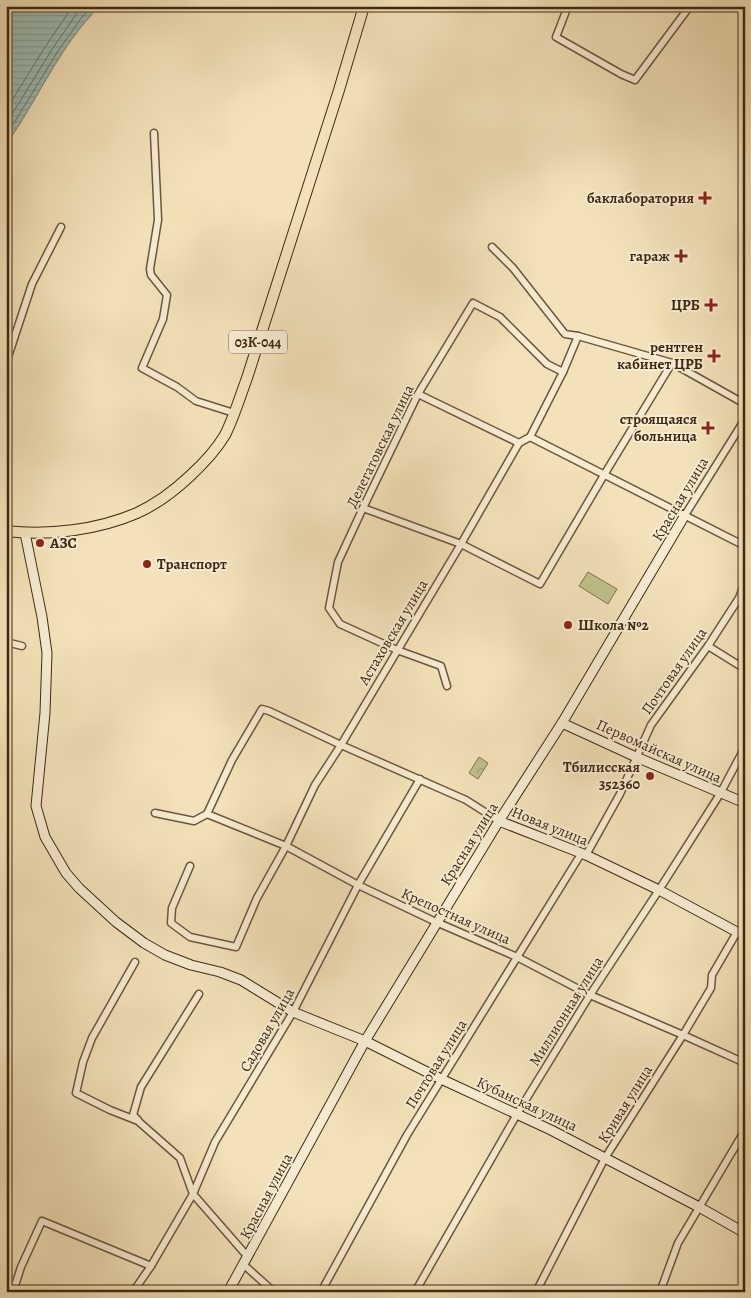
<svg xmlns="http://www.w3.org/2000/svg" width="751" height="1298" font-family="Alegreya,serif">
<defs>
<pattern id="park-crowns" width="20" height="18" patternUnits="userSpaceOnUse" patternTransform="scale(1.25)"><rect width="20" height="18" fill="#bfc28c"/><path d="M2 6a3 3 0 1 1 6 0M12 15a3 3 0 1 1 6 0" fill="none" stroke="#9d9e71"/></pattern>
<pattern id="water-rules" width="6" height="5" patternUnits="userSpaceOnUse" patternTransform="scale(1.25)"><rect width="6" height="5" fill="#9cbdb4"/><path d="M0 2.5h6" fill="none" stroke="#87a29a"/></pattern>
</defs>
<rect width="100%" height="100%" fill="#f3e2b9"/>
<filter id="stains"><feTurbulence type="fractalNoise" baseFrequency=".004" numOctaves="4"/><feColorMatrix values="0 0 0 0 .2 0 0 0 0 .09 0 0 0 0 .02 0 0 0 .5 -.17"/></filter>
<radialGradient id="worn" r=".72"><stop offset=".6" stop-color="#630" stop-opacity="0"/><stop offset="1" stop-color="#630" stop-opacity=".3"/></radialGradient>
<path fill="#bfc28c" stroke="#807550" d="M 588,572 L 617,589 L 608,604 L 579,586 Z"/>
<path fill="url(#park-crowns)" stroke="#807550" d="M 479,757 L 488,763 L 478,779 L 469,773 Z"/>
<path fill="url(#water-rules)" stroke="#778174" d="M 6,6 L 100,6 C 60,45 38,99 6,145 Z"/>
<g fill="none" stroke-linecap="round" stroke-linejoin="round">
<g stroke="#6e7264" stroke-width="1">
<path d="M 6,110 L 45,47 L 73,6"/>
<path d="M 6,124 L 51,51 L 77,13 L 84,6"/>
<path d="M 6,136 L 56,54 L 82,17 L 93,6"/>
</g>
<g stroke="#6d563c" stroke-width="9">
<g id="street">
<path d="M 568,6 L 556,37 L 621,74 L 635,80 L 690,6"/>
<path d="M 154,133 L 158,220 L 150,269 L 151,275 L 167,295 L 163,319 L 142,368 L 177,387 L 196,401 L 234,413"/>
<path d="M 492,247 L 513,268 L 565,334 L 578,336 L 672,363 L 745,404"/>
<path d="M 6,363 L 32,284 L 61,227"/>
<path d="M 418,394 L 519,443"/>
<path d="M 530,437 L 745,546"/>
<path d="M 363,508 L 461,544 L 540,584 L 604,475 L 672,363"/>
<path d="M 685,515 L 745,419"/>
<path d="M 6,642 L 22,646"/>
<path d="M 708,646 L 745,669"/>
<path d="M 447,686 L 441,666 L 397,650 L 340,624 L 329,608 L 338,562 L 363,508 L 418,394 L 473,303 L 500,317 L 547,364 L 563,372"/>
<path d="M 155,813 L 194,821 L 207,814 L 286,846 L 358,885 L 436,922 L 517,957 L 590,995 L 683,1035 L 745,1063"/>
<path d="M 207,814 L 232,760 L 262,709 L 269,711 L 341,745 L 466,800 L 499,821"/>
<path d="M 586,855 L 620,794 L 651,725 L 708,646 L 739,598 L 745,582"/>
<path d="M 190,866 L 172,908 L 171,923 L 190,937 L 236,947 L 257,898 L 286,846 L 315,785 L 341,745 L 461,544 L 519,443 L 530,437 L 563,372 L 578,336"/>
<path d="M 135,962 L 92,1038 L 83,1062 L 76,1093 L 110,1110 L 138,1121 L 180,1158 L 193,1194 L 248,1257"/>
<path d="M 138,1120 L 133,1115 L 141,1087 L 199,994"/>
<path d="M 244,1265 L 274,1292"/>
<path d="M 13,1292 L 21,1267 L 42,1221 L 151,1266"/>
<path d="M 133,1292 L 151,1266 L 193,1194 L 215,1142 L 293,1012 L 358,885 L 420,779"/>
<path d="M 321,1292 L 407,1135 L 581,854"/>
<path d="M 415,1292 L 517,1114 L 590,995 L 659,890 L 720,794 L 745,747"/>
<path d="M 536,1292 L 605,1158 L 683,1035 L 711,988 L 712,975 L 737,932"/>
<path d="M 660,1292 L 678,1243 L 745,1130"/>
</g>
</g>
<g stroke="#402813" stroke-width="11">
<g id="secondary">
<path d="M 25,533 L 42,617 L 47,653 L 45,713 L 36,806 L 45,837 L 66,873 L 79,888 L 116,922 L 144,943 L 165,955 L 191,965 L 220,972 L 241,980 L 293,1012 L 365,1041 L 441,1079 L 551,1130 L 699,1207 L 745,1233"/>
<path d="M 562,723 L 636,757 L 745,803"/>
<path d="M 499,821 L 586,855 L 659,890 L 737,932 L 745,934"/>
<path d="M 228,1292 L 365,1041 L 499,821 L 562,723 L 685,515"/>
</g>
</g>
<g stroke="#402813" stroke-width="12">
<path id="primary" d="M 6,531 C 48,536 98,530 137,513 C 157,504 175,490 190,476 C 203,464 216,450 225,435 C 234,417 240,397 247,378 L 339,90 L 364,6"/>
</g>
<use href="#street" stroke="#f7ecd2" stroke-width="6"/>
<use href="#secondary" stroke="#f7ecd2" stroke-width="9"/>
<use href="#primary" stroke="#f3e2b9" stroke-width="10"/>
</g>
<g fill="#8f2418" stroke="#f7ecd2" stroke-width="2">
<path d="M702.5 190.5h5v5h5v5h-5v5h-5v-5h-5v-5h5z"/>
<path d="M678.5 248.5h5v5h5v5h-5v5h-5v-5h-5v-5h5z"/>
<path d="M708.5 297.5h5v5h5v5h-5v5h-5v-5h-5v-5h5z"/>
<path d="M711.5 348.5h5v5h5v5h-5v5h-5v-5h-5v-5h5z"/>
<path d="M705.5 420.5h5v5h5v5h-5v5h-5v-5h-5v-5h5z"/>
<circle cx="40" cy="543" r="5"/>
<circle cx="147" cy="564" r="5"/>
<circle cx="568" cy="625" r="5"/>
<circle cx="650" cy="776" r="5"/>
</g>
<g text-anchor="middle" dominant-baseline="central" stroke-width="4" stroke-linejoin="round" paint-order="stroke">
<rect fill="#f7ecd2" stroke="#77634c" stroke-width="1" x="229" y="330.5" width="58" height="23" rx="4"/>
<g font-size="14" font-weight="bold" fill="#402813">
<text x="258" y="342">03К-044</text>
</g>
<g font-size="15" font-weight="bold" fill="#402813" stroke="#f7ecd2" text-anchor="end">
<text x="694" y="198">баклаборатория</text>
<text x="670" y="256">гараж</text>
<text x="700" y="305">ЦРБ</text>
<text x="703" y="347">рентген<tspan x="703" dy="17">кабинет ЦРБ</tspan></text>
<text x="697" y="419">строящаяся<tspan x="697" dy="17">больница</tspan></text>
<text x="50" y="543" text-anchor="start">АЗС</text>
<text x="157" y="564" text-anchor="start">Транспорт</text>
<text x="578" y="625" text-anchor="start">Школа №2</text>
<text x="640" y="767">Тбилисская<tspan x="640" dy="17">352360</tspan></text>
</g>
<g font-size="15" fill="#402813" stroke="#f7ecd2">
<text transform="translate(380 446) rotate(-64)">Делегатовская улица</text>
<text transform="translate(680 499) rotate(-59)">Красная улица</text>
<text transform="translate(393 632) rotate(-59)">Астаховская улица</text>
<text transform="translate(674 671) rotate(-55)">Почтовая улица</text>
<text transform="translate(659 751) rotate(24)">Первомайская улица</text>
<text transform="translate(550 826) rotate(22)">Новая улица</text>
<text transform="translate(469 844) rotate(-58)">Красная улица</text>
<text transform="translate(456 916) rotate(24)">Крепостная улица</text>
<text transform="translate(566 1011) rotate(-58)">Миллионная улица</text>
<text transform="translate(267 1030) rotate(-60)">Садовая улица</text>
<text transform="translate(436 1064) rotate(-58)">Почтовая улица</text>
<text transform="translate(527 1104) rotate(25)">Кубанская улица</text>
<text transform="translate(625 1104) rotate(-58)">Кривая улица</text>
<text transform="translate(266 1196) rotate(-62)">Красная улица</text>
</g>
</g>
<rect width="751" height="1298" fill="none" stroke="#f3e2b9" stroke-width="25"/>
<rect x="8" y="8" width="736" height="1283" fill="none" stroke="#402813" stroke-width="2.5"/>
<rect x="12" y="12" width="726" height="1273" fill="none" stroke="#402813"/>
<rect width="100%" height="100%" filter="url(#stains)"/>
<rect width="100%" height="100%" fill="url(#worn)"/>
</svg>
